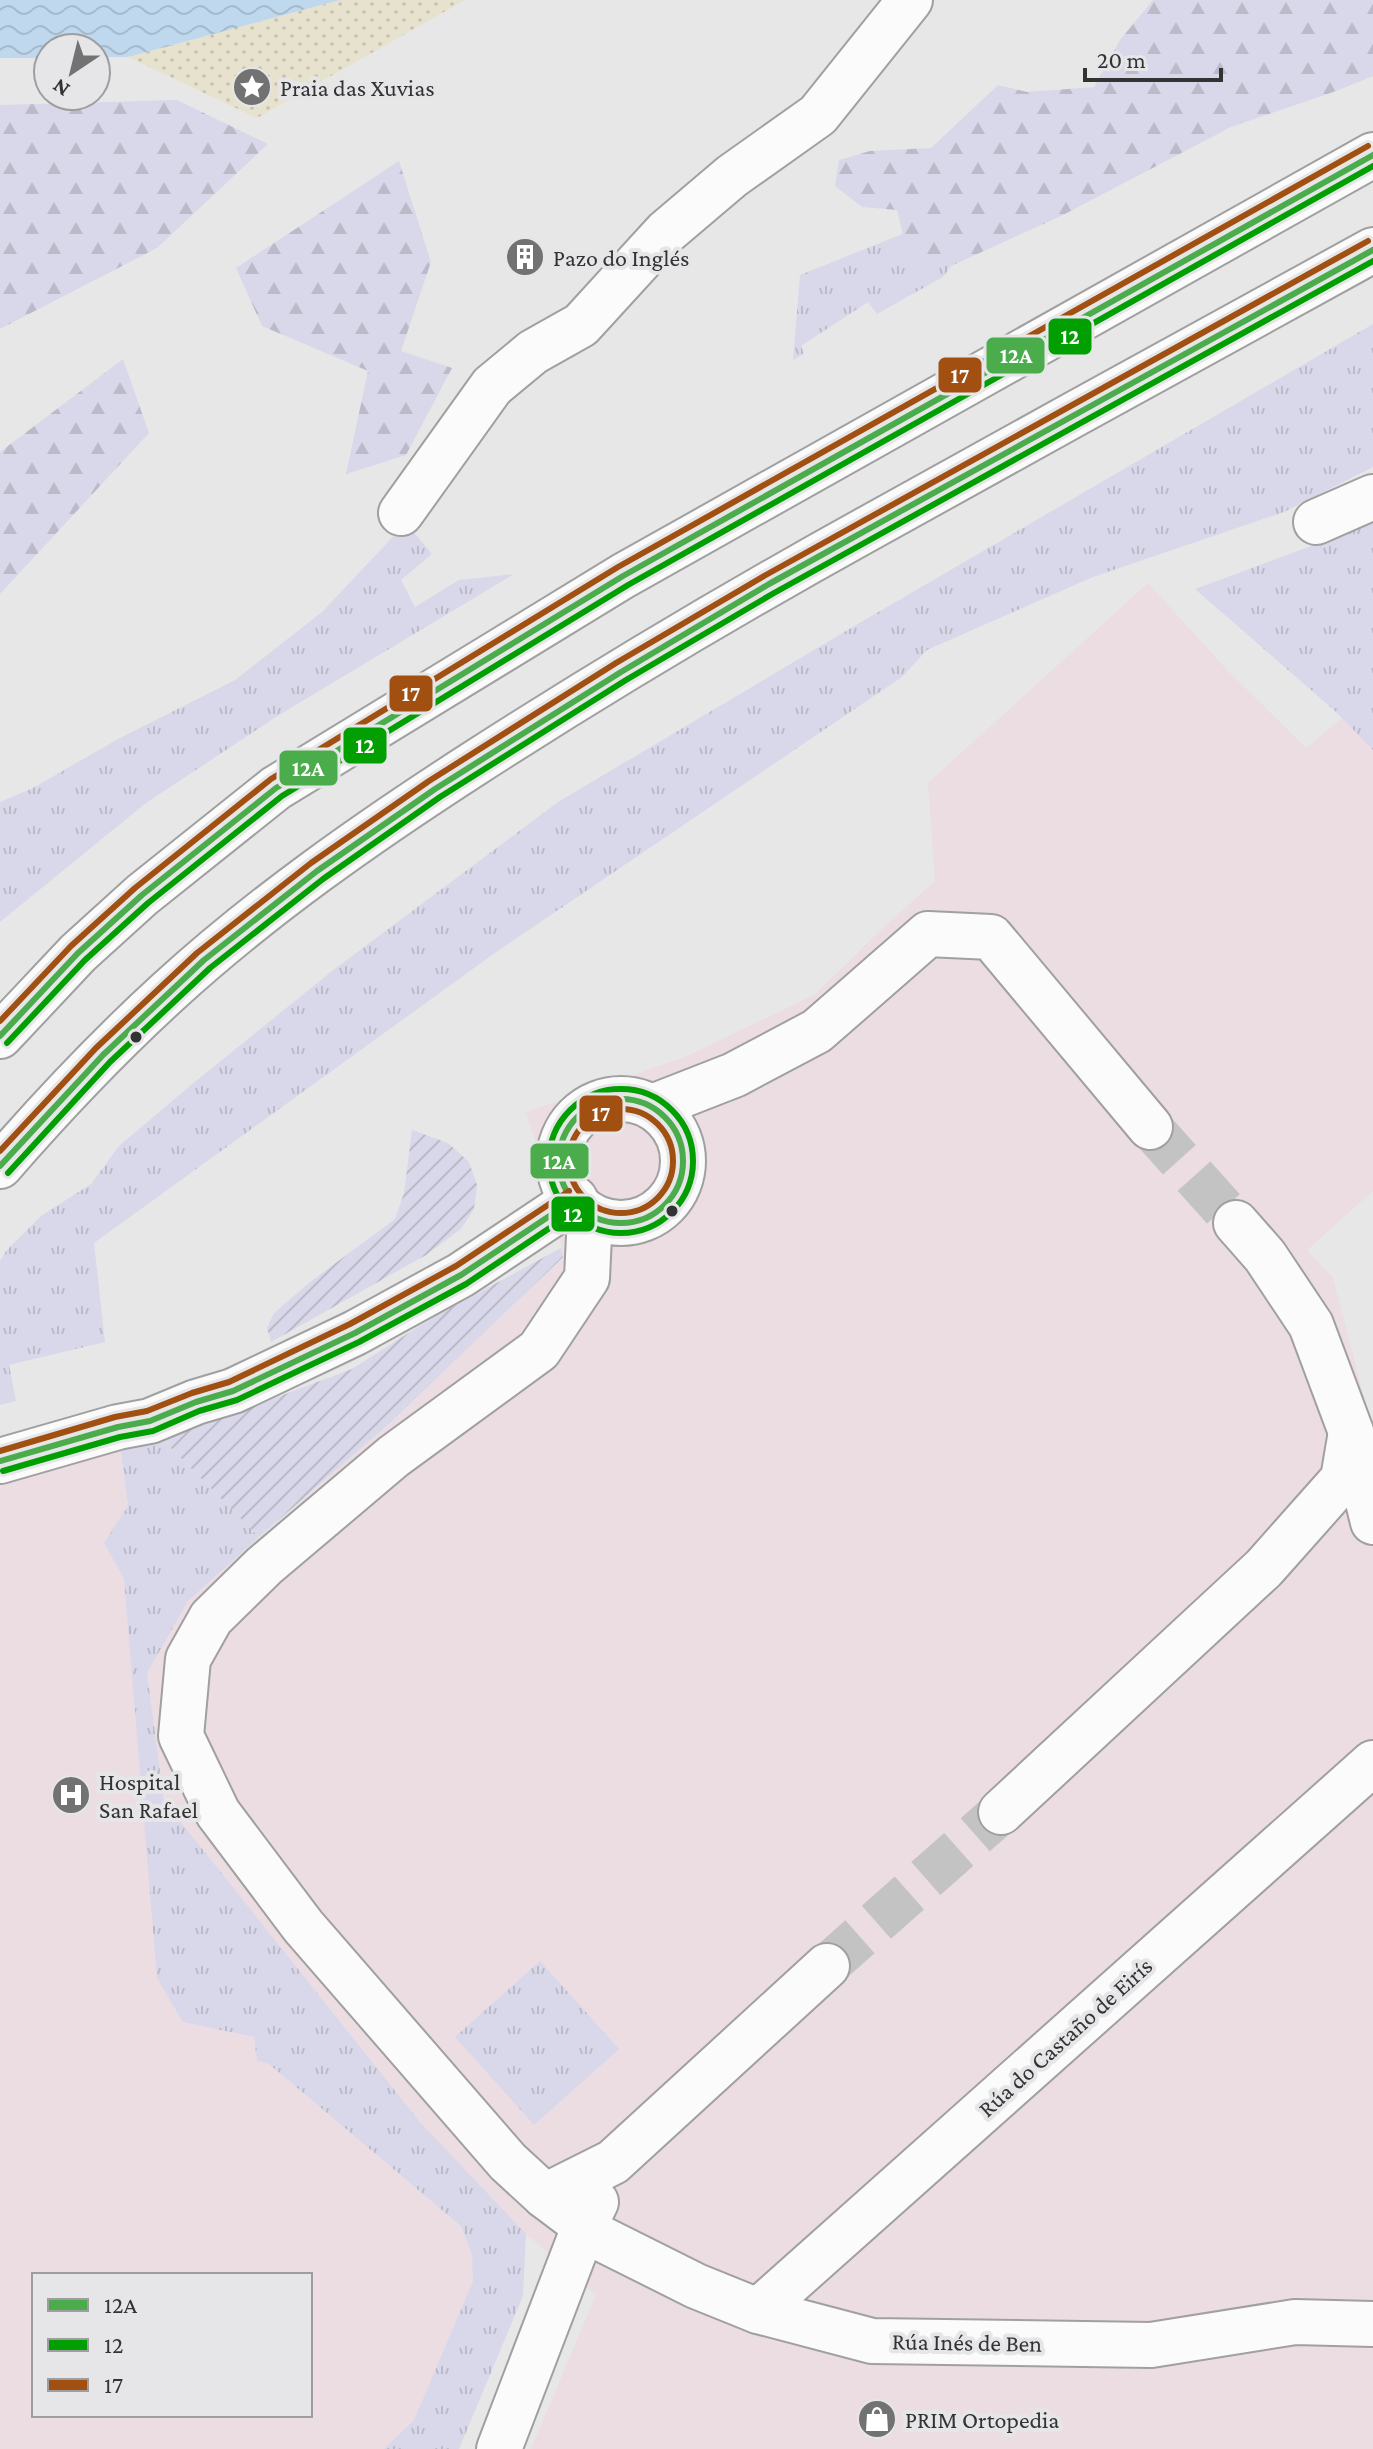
<svg xmlns="http://www.w3.org/2000/svg" width="1373" height="2449" font-family="'Crimson Pro',serif">
<defs>
<pattern id="grass-tufts" width="24" height="20" patternUnits="userSpaceOnUse" patternTransform="scale(2)"><rect width="24" height="20" fill="#d9d8ea"/><path d="M3 7l-1-3M5 7V3M7 7l1-3M15 17l-1-3M17 17v-4M19 17l1-3" fill="none" stroke="#bbbac9"/></pattern>
<pattern id="forest-firs" width="22" height="20" patternUnits="userSpaceOnUse" patternTransform="scale(2)"><rect width="22" height="20" fill="#d9d8ea"/><path d="M5 1l3.5 6h-7zM16 11l3.5 6h-7z" fill="#bbbac9"/></pattern>
<pattern id="sand-dots" width="8" height="8" patternUnits="userSpaceOnUse" patternTransform="scale(2)"><rect width="8" height="8" fill="#e7e2cd"/><path d="M2 2h.1M6 6h.1" fill="none" stroke="#c7c2b1" stroke-width="1.8" stroke-linecap="round"/></pattern>
<pattern id="garden-furrows" width="10" height="10" patternUnits="userSpaceOnUse" patternTransform="scale(2)"><rect width="10" height="10" fill="#d9d8ea"/><path d="M-1 1l2-2M0 10L10 0M9 11l2-2" fill="none" stroke="#bbbac9"/></pattern>
<pattern id="water-waves" width="16" height="10" patternUnits="userSpaceOnUse" patternTransform="scale(2)"><rect width="16" height="10" fill="#bfd8ed"/><path d="M0 5q4-4 8 0t8 0" fill="none" stroke="#a5bacc"/></pattern>
</defs>
<rect width="100%" height="100%" fill="#e7e7e7"/>
<g fill="#ebdde1" fill-rule="evenodd">
<path d="M 1148,583 L 1228,671 L 1306,748 L 1342,718 L 1373,750 L 1373,1191 L 1307,1250 L 1333,1278 L 1373,1430 L 1373,2449 L 531,2449 L 596,2295 L 526,2234 L 420,2122 L 164,1801 L 147,1673 L 187,1601 L 389,1424 L 563,1257 L 551,1194 L 526,1112 L 685,1057 L 814,995 L 886,925 L 935,881 L 928,783 Z"/>
<path d="M 121,1451 L 128,1507 L 104,1543 L 124,1579 L 183,2021 L 254,2037 L 257,2061 L 269,2064 L 461,2226 L 472,2255 L 473,2281 L 414,2420 L 384,2449 L 0,2449 L 0,1484 ZM 34,2275 L 310,2275 L 310,2415 L 34,2415 Z"/>
</g>
<g fill="url(#grass-tufts)">
<path d="M 905,233 L 907,251 L 937,264 L 951,266 L 943,277 L 877,314 L 868,302 L 801,346 L 804,354 L 793,360 L 800,275 Z"/>
<path d="M 1373,324 L 1373,467 L 1284,512 L 1093,577 L 927,650 L 902,677 L 499,950 L 94,1243 L 105,1342 L 9,1365 L 16,1401 L 0,1405 L 0,1261 L 6,1251 L 41,1216 L 91,1184 L 119,1146 L 191,1085 L 332,971 L 558,802 L 856,625 Z"/>
<path d="M 406,523 L 432,554 L 401,580 L 415,607 L 459,580 L 514,574 L 279,715 L 146,803 L 0,922 L 0,802 L 33,788 L 118,739 L 235,680 L 322,612 Z"/>
<path d="M 1373,523 L 1373,750 L 1335,711 L 1195,589 Z"/>
<path d="M 163,1440 L 259,1537 L 188,1601 L 147,1673 L 164,1801 L 420,2122 L 526,2234 L 523,2296 L 459,2449 L 384,2449 L 414,2420 L 473,2281 L 472,2255 L 461,2226 L 269,2064 L 257,2061 L 254,2037 L 183,2022 L 157,1978 L 124,1579 L 104,1543 L 128,1506 L 121,1451 Z"/>
<path d="M 540,1961 L 619,2049 L 534,2125 L 455,2037 Z"/>
</g>
<g fill="url(#forest-firs)">
<path d="M 1153,0 L 1373,0 L 1373,76 L 1339,90 L 1231,127 L 1061,216 L 951,266 L 937,265 L 907,251 L 897,210 L 862,207 L 835,186 L 839,160 L 870,151 L 931,148 L 998,85 L 1027,92 L 1094,87 L 1120,40 Z"/>
<path d="M 177,100 L 268,144 L 157,248 L 0,329 L 0,105 Z"/>
<path d="M 399,161 L 431,262 L 401,351 L 452,368 L 406,455 L 346,474 L 368,371 L 262,326 L 236,268 Z"/>
<path d="M 123,359 L 149,433 L 0,594 L 0,452 Z"/>
</g>
<path fill="url(#sand-dots)" d="M 340,0 L 465,0 L 257,118 L 128,57 Z"/>
<g fill="url(#garden-furrows)">
<path d="M 412,1130 L 448,1143 L 469,1162 L 477,1185 L 474,1209 L 461,1229 L 426,1255 L 271,1342 L 267,1328 L 274,1313 L 310,1282 L 395,1219 L 404,1193 Z"/>
<path d="M 561,1248 L 563,1257 L 389,1424 L 259,1537 L 163,1440 L 352,1369 L 432,1318 Z"/>
</g>
<path fill="url(#water-waves)" d="M 0,0 L 340,0 L 128,57 L 96,57 L 96,48 L 48,48 L 48,58 L 0,58 Z"/>
<g fill="none" stroke-linecap="round" stroke-linejoin="round">
<g stroke="#c3c3c3" stroke-width="44" stroke-dasharray="44 22" stroke-linecap="butt">
<path d="M 1150,1127 L 1236,1223"/>
<path d="M 827,1966 L 1001,1812"/>
</g>
<g stroke="#a0a0a0" stroke-width="48">
<g id="minor">
<path d="M 401,513 L 492,386 L 533,352 L 581,325 L 666,232 L 732,176 L 818,115 L 910,0"/>
<path d="M 1316,522 L 1373,497"/>
<circle cx="621" cy="1161" r="62"/>
<path d="M 652,1107 L 734,1075 L 817,1031 L 928,934 L 991,937 L 1150,1127"/>
<path d="M 590,1215 L 587,1278 L 539,1350 L 394,1456 L 264,1566 L 211,1618 L 188,1659 L 181,1736 L 218,1813 L 303,1926 L 508,2162 L 545,2196 L 602,2239 L 696,2286 L 758,2311 L 872,2341 L 1151,2345 L 1295,2322 L 1373,2324"/>
<path d="M 1236,1223 L 1265,1256 L 1311,1325 L 1351,1432 L 1373,1522"/>
<path d="M 0,1461 L 118,1427 L 150,1421 L 196,1402 L 233,1391 L 355,1333 L 461,1275 L 575,1199"/>
<path d="M 1001,1812 L 1264,1568 L 1343,1479 L 1351,1432"/>
<path d="M 545,2196 L 613,2162 L 827,1966"/>
<path d="M 758,2311 L 1373,1763"/>
<path d="M 499,2449 L 584,2227 L 596,2202"/>
</g>
</g>
<g stroke="#a0a0a0" stroke-width="48">
<g id="major">
<path d="M 0,1036 L 78,953 L 142,895 L 276,788 L 623,576 L 1373,155"/>
<path d="M 0,1166 C 53,1105 109,1046 168,992 C 262,906 368,832 475,763 C 604,680 735,602 869,528 C 1037,435 1204,342 1373,250"/>
</g>
</g>
<use href="#minor" stroke="#fbfbfb" stroke-width="44"/>
<use href="#major" stroke="#fbfbfb" stroke-width="44"/>
<g stroke="#e6e6e8" stroke-width="12">
<g id="bus-1">
<path d="M 0,1036 L 78,953 L 142,895 L 276,788 L 623,576 L 1373,155"/>
<circle cx="621" cy="1161" r="62"/>
<path d="M 0,1166 L 103,1055 L 204,960 L 317,871 L 435,789 L 621,672 L 769,584 L 1373,250"/>
<path d="M 0,1461 L 118,1427 L 150,1421 L 196,1402 L 233,1391 L 355,1333 L 461,1275 L 575,1199"/>
</g>
</g>
<g stroke="#e6e6e8" stroke-width="12">
<g id="bus-2">
<path d="M 7,1043 L 85,960 L 148,903 L 282,796 L 628,585 L 1373,166"/>
<circle cx="621" cy="1161" r="72"/>
<path d="M 8,1173 L 110,1062 L 210,968 L 323,879 L 440,797 L 626,680 L 774,593 L 1373,261"/>
<path d="M 3,1471 L 120,1437 L 153,1431 L 199,1411 L 237,1400 L 359,1342 L 466,1284 L 581,1207"/>
</g>
</g>
<g stroke="#e6e6e8" stroke-width="12">
<g id="bus-3">
<path d="M 0,1021 L 71,946 L 135,888 L 271,779 L 618,567 L 1368,146"/>
<circle cx="621" cy="1161" r="52"/>
<path d="M 0,1151 L 96,1048 L 197,953 L 311,863 L 429,781 L 616,663 L 764,576 L 1368,241"/>
<path d="M 0,1451 L 115,1417 L 147,1411 L 192,1393 L 229,1382 L 350,1324 L 456,1266 L 569,1191"/>
</g>
</g>
<use href="#bus-1" stroke="#4aac4a" stroke-width="6"/>
<use href="#bus-2" stroke="#019f02" stroke-width="6"/>
<use href="#bus-3" stroke="#a15011" stroke-width="6"/>
</g>
<defs>
<g id="sight-disc" transform="scale(2)"><circle r="9.5" fill="#727273" stroke="#e6e6e8"/><path d="M0-6L1.8-2.2L6-1.7L2.9 1.2L3.7 5.4L0 3.3L-3.7 5.4L-2.9 1.2L-6-1.7L-1.8-2.2Z" fill="#fff"/></g>
<g id="building-disc" transform="scale(2)"><circle r="9.5" fill="#727273" stroke="#e6e6e8"/><path d="M-4-6H4V6H1V3H-1V6H-4ZM-2.5-4.3h1.7v1.8h-1.7ZM.8-4.3h1.7v1.8H.8ZM-2.5-1h1.7V.8h-1.7ZM.8-1h1.7V.8H.8Z" fill="#fff"/></g>
<g id="hospital-disc" transform="scale(2)"><circle r="9.5" fill="#727273" stroke="#e6e6e8"/><path d="M-5-5h3v3.5h4V-5h3V5h-3V1.5h-4V5h-3Z" fill="#fff"/></g>
<g id="shop-disc" transform="scale(2)"><circle r="9.5" fill="#727273" stroke="#e6e6e8"/><path d="M-5-2.5h2.3a2.7 3.5 0 0 1 5.4 0H5L5.5 6h-11ZM-1.5-2.5h3a1.5 2.3 0 0 0-3 0Z" fill="#fff"/></g>
</defs>
<g fill-rule="evenodd">
<use href="#sight-disc" x="252" y="87"/>
<use href="#building-disc" x="525" y="257"/>
<use href="#hospital-disc" x="71" y="1795"/>
<use href="#shop-disc" x="877" y="2419"/>
</g>
<g fill="#333334" stroke="#e6e6e8" stroke-width="3">
<circle cx="136" cy="1037" r="7"/>
<circle cx="672" cy="1211" r="7"/>
</g>
<g text-anchor="middle" dominant-baseline="central" stroke-width="8" stroke-linejoin="round" paint-order="stroke">
<g font-size="24" fill="#333334" stroke="#e6e6e8" text-anchor="start">
<text x="280" y="87">Praia das Xuvias</text>
<text x="553" y="257">Pazo do Inglés</text>
<text x="99" y="1781">Hospital<tspan x="99" dy="28">San Rafael</tspan></text>
<text x="905" y="2419">PRIM Ortopedia</text>
</g>
<g font-size="24" fill="#333334" stroke="#e6e6e8">
<text transform="translate(1065 2037) rotate(-42)">Rúa do Castaño de Eirís</text>
<text transform="translate(967 2342) rotate(1)">Rúa Inés de Ben</text>
</g>
</g>
<g stroke="#e6e6e8" stroke-width="3">
<rect x="1047" y="317" width="46" height="39" rx="8" fill="#019f02"/>
<rect x="985" y="336" width="61" height="39" rx="8" fill="#4aac4a"/>
<rect x="937" y="356" width="46" height="38" rx="8" fill="#a15011"/>
<rect x="388" y="674" width="46" height="39" rx="8" fill="#a15011"/>
<rect x="342" y="726" width="46" height="39" rx="8" fill="#019f02"/>
<rect x="278" y="749" width="61" height="38" rx="8" fill="#4aac4a"/>
<rect x="578" y="1094" width="46" height="39" rx="8" fill="#a15011"/>
<rect x="529" y="1142" width="61" height="38" rx="8" fill="#4aac4a"/>
<rect x="550" y="1195" width="46" height="38" rx="8" fill="#019f02"/>
</g>
<g font-size="22" text-anchor="middle" font-weight="bold" fill="#fff">
<text x="1070" y="344">12</text>
<text x="1016" y="363">12A</text>
<text x="960" y="383">17</text>
<text x="411" y="701">17</text>
<text x="365" y="753">12</text>
<text x="308" y="776">12A</text>
<text x="601" y="1121">17</text>
<text x="559" y="1169">12A</text>
<text x="573" y="1222">12</text>
</g>
<rect x="32" y="2273" width="280" height="144" fill="#e6e6e8" stroke="#9e9ea0" stroke-width="2"/>
<rect x="48" y="2299" width="40" height="12" fill="#4aac4a" stroke="#9e9ea0" stroke-width="2"/>
<text x="104" y="2313" font-size="24" fill="#333334">12A</text>
<rect x="48" y="2339" width="40" height="12" fill="#019f02" stroke="#9e9ea0" stroke-width="2"/>
<text x="104" y="2353" font-size="24" fill="#333334">12</text>
<rect x="48" y="2379" width="40" height="12" fill="#a15011" stroke="#9e9ea0" stroke-width="2"/>
<text x="104" y="2393" font-size="24" fill="#333334">17</text>
<g transform="translate(72 72) rotate(215)"><circle r="38" fill="#e6e6e8" stroke="#9e9ea0" stroke-width="2"/>
<path d="M0-6L14 30L0 20L-14 30Z" fill="#727273"/>
<text y="-12" font-size="22" font-weight="bold" text-anchor="middle" fill="#333334">N</text>
</g>
<path d="M1085 68v12h136v-12" fill="none" stroke="#333334" stroke-width="4"/>
<text x="1097" y="68" font-size="24" fill="#333334" stroke="#e6e6e8" stroke-width="6" paint-order="stroke">20 m</text>
</svg>
